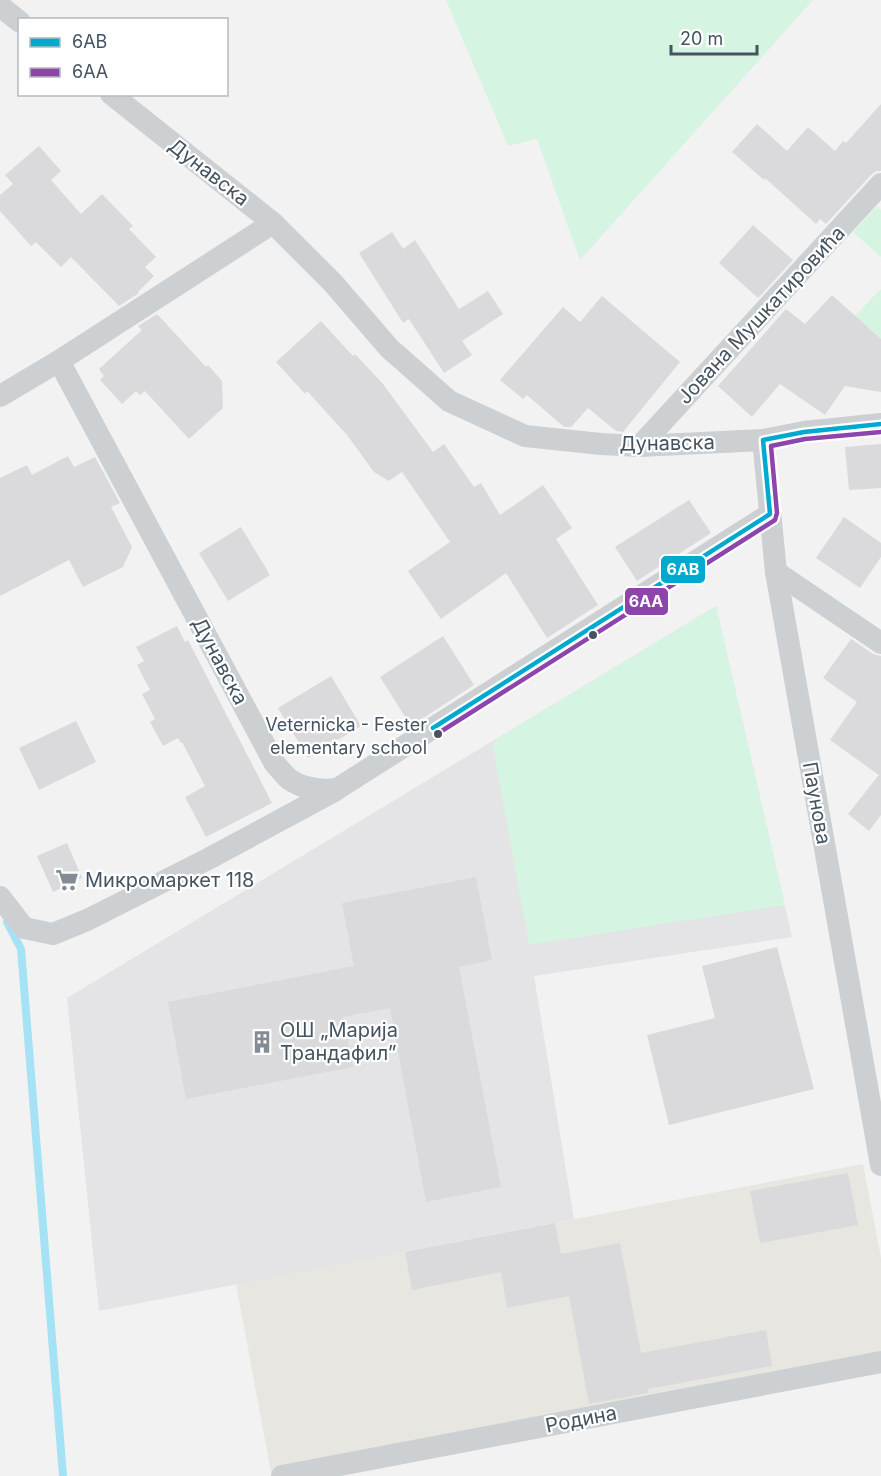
<svg xmlns="http://www.w3.org/2000/svg" width="881" height="1476" font-family="Inter,sans-serif">
<rect width="100%" height="100%" fill="#f3f2f2"/>
<path fill="#e7e6e0" d="M 863,1164 L 881,1258 L 881,1355 L 271,1472 L 236,1284 Z"/>
<path fill="#e4e3e5" d="M 716,606 L 792,937 L 534,976 L 574,1219 L 99,1311 L 67,998 Z"/>
<g fill="#d5f4e2">
<path d="M 446,0 L 813,0 L 580,260 L 537,139 L 508,146 Z"/>
<path d="M 877,206 L 881,210 L 881,257 L 853,232 Z"/>
<path d="M 881,289 L 881,358 L 850,321 Z"/>
<path d="M 716,606 L 785,905 L 529,945 L 492,742 Z"/>
</g>
<g fill="none" stroke-linecap="round" stroke-linejoin="round">
<path stroke="#a5e2f6" stroke-width="8" d="M 7,922 L 21,949 L 63,1476"/>
</g>
<g fill="#dadadc">
<path d="M 881,104 L 881,171 L 876,171 L 871,175 L 826,224 L 820,219 L 816,224 L 765,178 L 764,180 L 732,152 L 757,124 L 787,151 L 808,127 L 835,151 L 843,141 L 846,143 Z"/>
<path d="M 39,146 L 61,171 L 51,180 L 81,214 L 102,194 L 133,226 L 129,229 L 156,257 L 145,267 L 154,276 L 138,292 L 139,293 L 119,306 L 71,257 L 61,267 L 36,242 L 31,246 L 0,211 L 0,195 L 13,184 L 5,175 Z"/>
<path d="M 753,225 L 793,260 L 758,298 L 719,263 Z"/>
<path d="M 392,232 L 403,249 L 415,240 L 459,309 L 488,291 L 503,314 L 462,341 L 472,355 L 444,373 L 409,319 L 403,323 L 359,253 Z"/>
<path d="M 832,295 L 881,339 L 881,392 L 845,386 L 825,415 L 780,384 L 752,417 L 718,386 L 786,309 L 805,324 Z"/>
<path d="M 602,296 L 680,362 L 623,432 L 616,431 L 588,408 L 571,427 L 564,427 L 527,395 L 523,399 L 500,380 L 563,307 L 580,322 Z"/>
<path d="M 157,314 L 206,367 L 208,365 L 222,381 L 223,408 L 189,439 L 145,391 L 140,395 L 136,391 L 122,404 L 100,380 L 104,376 L 99,369 L 142,330 L 138,326 Z"/>
<path d="M 321,321 L 353,356 L 355,354 L 383,384 L 433,452 L 444,444 L 474,487 L 481,483 L 500,515 L 543,485 L 572,528 L 556,539 L 598,605 L 547,638 L 506,573 L 441,619 L 408,571 L 450,542 L 402,472 L 389,481 L 374,472 L 347,435 L 307,391 L 305,394 L 276,362 Z"/>
<path d="M 881,444 L 881,488 L 849,490 L 845,447 Z"/>
<path d="M 68,456 L 74,467 L 95,457 L 120,503 L 111,507 L 132,547 L 123,567 L 83,587 L 69,560 L 0,596 L 0,478 L 27,465 L 32,475 Z"/>
<path d="M 689,500 L 711,533 L 637,581 L 615,547 Z"/>
<path d="M 844,517 L 881,543 L 881,557 L 860,588 L 816,558 Z"/>
<path d="M 241,527 L 270,575 L 228,601 L 199,553 Z"/>
<path d="M 177,626 L 185,642 L 188,640 L 272,803 L 206,837 L 185,797 L 205,786 L 182,742 L 181,743 L 178,738 L 163,746 L 150,722 L 155,719 L 142,694 L 150,690 L 137,665 L 144,661 L 136,647 Z"/>
<path d="M 443,636 L 474,685 L 411,726 L 380,677 Z"/>
<path d="M 851,639 L 873,654 L 881,656 L 881,815 L 869,831 L 848,814 L 879,775 L 830,740 L 857,702 L 823,678 Z"/>
<path d="M 331,676 L 361,726 L 308,758 L 278,708 Z"/>
<path d="M 76,721 L 96,762 L 39,790 L 19,748 Z"/>
<path d="M 67,843 L 82,878 L 53,892 L 37,856 Z"/>
<path d="M 476,877 L 492,960 L 459,967 L 501,1187 L 426,1202 L 390,1008 L 343,1017 L 353,1067 L 186,1099 L 168,1002 L 354,966 L 342,903 Z"/>
<path d="M 777,947 L 814,1089 L 669,1125 L 647,1035 L 715,1018 L 702,966 Z"/>
<path d="M 848,1173 L 858,1225 L 760,1243 L 750,1191 Z"/>
<path d="M 555,1223 L 561,1254 L 620,1243 L 641,1353 L 766,1330 L 772,1366 L 648,1389 L 648,1393 L 589,1404 L 569,1296 L 507,1308 L 501,1272 L 412,1290 L 405,1252 Z"/>
</g>
<g fill="none" stroke-linecap="round" stroke-linejoin="round">
<g stroke="#cdd0d3" stroke-width="22">
<path d="M 0,6 L 20,22"/>
<path d="M 111,94 L 273,223 L 333,283 L 389,348 L 449,401 L 525,436 L 601,444 L 640,446 L 763,440 L 804,432 L 881,424"/>
<path d="M 59,361 L 275,764 C 280,769 284,775 289,779 C 303,789 320,791 337,789 L 770,514"/>
<path d="M 0,396 L 59,361 L 273,223"/>
<path d="M 763,440 L 776,572 L 881,1165"/>
<path d="M 640,446 L 881,184"/>
<path d="M 776,572 L 881,643"/>
<path d="M 0,897 L 24,928 L 53,934 L 87,920 L 210,858 L 336,790"/>
<path d="M 282,1476 L 881,1362"/>
</g>
<g stroke="#fff" stroke-width="9">
<path id="bus-1" d="M 433,728 L 770,514 L 763,440 L 804,432 L 881,424"/>
</g>
<g stroke="#fff" stroke-width="9">
<path id="bus-2" d="M 437,734 L 775,520 L 777,513 L 771,446 L 805,439 L 881,432"/>
</g>
<use href="#bus-1" stroke="#00a9ce" stroke-width="4.5"/>
<use href="#bus-2" stroke="#8e44ad" stroke-width="4.5"/>
</g>
<defs>
<g id="supermarket-bare" transform="scale(1.8)"><path d="M-6-5.5h2.5l.6 2H6L4.5 2H-2.5L-4.4-4H-6ZM-1.5 3.2a1.3 1.3 0 1 0 .1 0ZM3 3.2a1.3 1.3 0 1 0 .1 0Z" fill="#838b94" stroke="#fff" stroke-width="2.5" paint-order="stroke"/></g>
<g id="building-bare" transform="scale(1.8)"><path d="M-4-6H4V6H1V3H-1V6H-4ZM-2.5-4.3h1.7v1.8h-1.7ZM.8-4.3h1.7v1.8H.8ZM-2.5-1h1.7V.8h-1.7ZM.8-1h1.7V.8H.8Z" fill="#838b94" stroke="#fff" stroke-width="2.5" paint-order="stroke"/></g>
</defs>
<g fill-rule="evenodd">
<use href="#supermarket-bare" x="67" y="880"/>
<use href="#building-bare" x="262" y="1042"/>
</g>
<g fill="#465461" stroke="#fff" stroke-width="2">
<circle cx="593" cy="635" r="5"/>
<circle cx="438" cy="734" r="5"/>
</g>
<g text-anchor="middle" dominant-baseline="central" stroke-width="4.5" stroke-linejoin="round" paint-order="stroke">
<g font-size="18" fill="#465461" stroke="#fff" text-anchor="end">
<text x="427" y="724">Veternicka - Fester<tspan x="427" dy="23">elementary school</tspan></text>
</g>
<g font-size="20" fill="#465461" stroke="#fff">
<text transform="translate(209 172) rotate(38)">Дунавска</text>
<text transform="translate(761 315) rotate(-47)">Јована Мушкатировића</text>
<text transform="translate(667 443) rotate(-1)">Дунавска</text>
<text transform="translate(220 661) rotate(62)">Дунавска</text>
<text transform="translate(817 803) rotate(80)">Паунова</text>
<text transform="translate(581 1419) rotate(-11)">Родина</text>
</g>
<g font-size="20" fill="#465461" stroke="#fff" text-anchor="start">
<text x="85" y="880">Микромаркет 118</text>
<text x="280" y="1030">ОШ „Марија<tspan x="280" dy="23">Трандафил”</tspan></text>
</g>
</g>
<g stroke="#fff" stroke-width="2">
<rect x="660" y="555" width="46" height="29" rx="6" fill="#00a9ce"/>
<rect x="624" y="587" width="45" height="29" rx="6" fill="#8e44ad"/>
</g>
<g font-size="16" text-anchor="middle" font-weight="bold" fill="#fff">
<text x="683" y="575">6AB</text>
<text x="646" y="607">6AA</text>
</g>
<rect x="18" y="18" width="210" height="78" fill="#ffffff" stroke="#b5bbc0" stroke-width="1.5"/>
<rect x="30" y="38" width="30" height="9" fill="#00a9ce" stroke="#b5bbc0" stroke-width="1.5"/>
<text x="72" y="48" font-size="18" fill="#465461">6AB</text>
<rect x="30" y="68" width="30" height="9" fill="#8e44ad" stroke="#b5bbc0" stroke-width="1.5"/>
<text x="72" y="78" font-size="18" fill="#465461">6AA</text>
<path d="M671 45v9h86v-9" fill="none" stroke="#465461" stroke-width="3"/>
<text x="680" y="45" font-size="18" fill="#465461" stroke="#ffffff" stroke-width="4.5" paint-order="stroke">20 m</text>
</svg>
